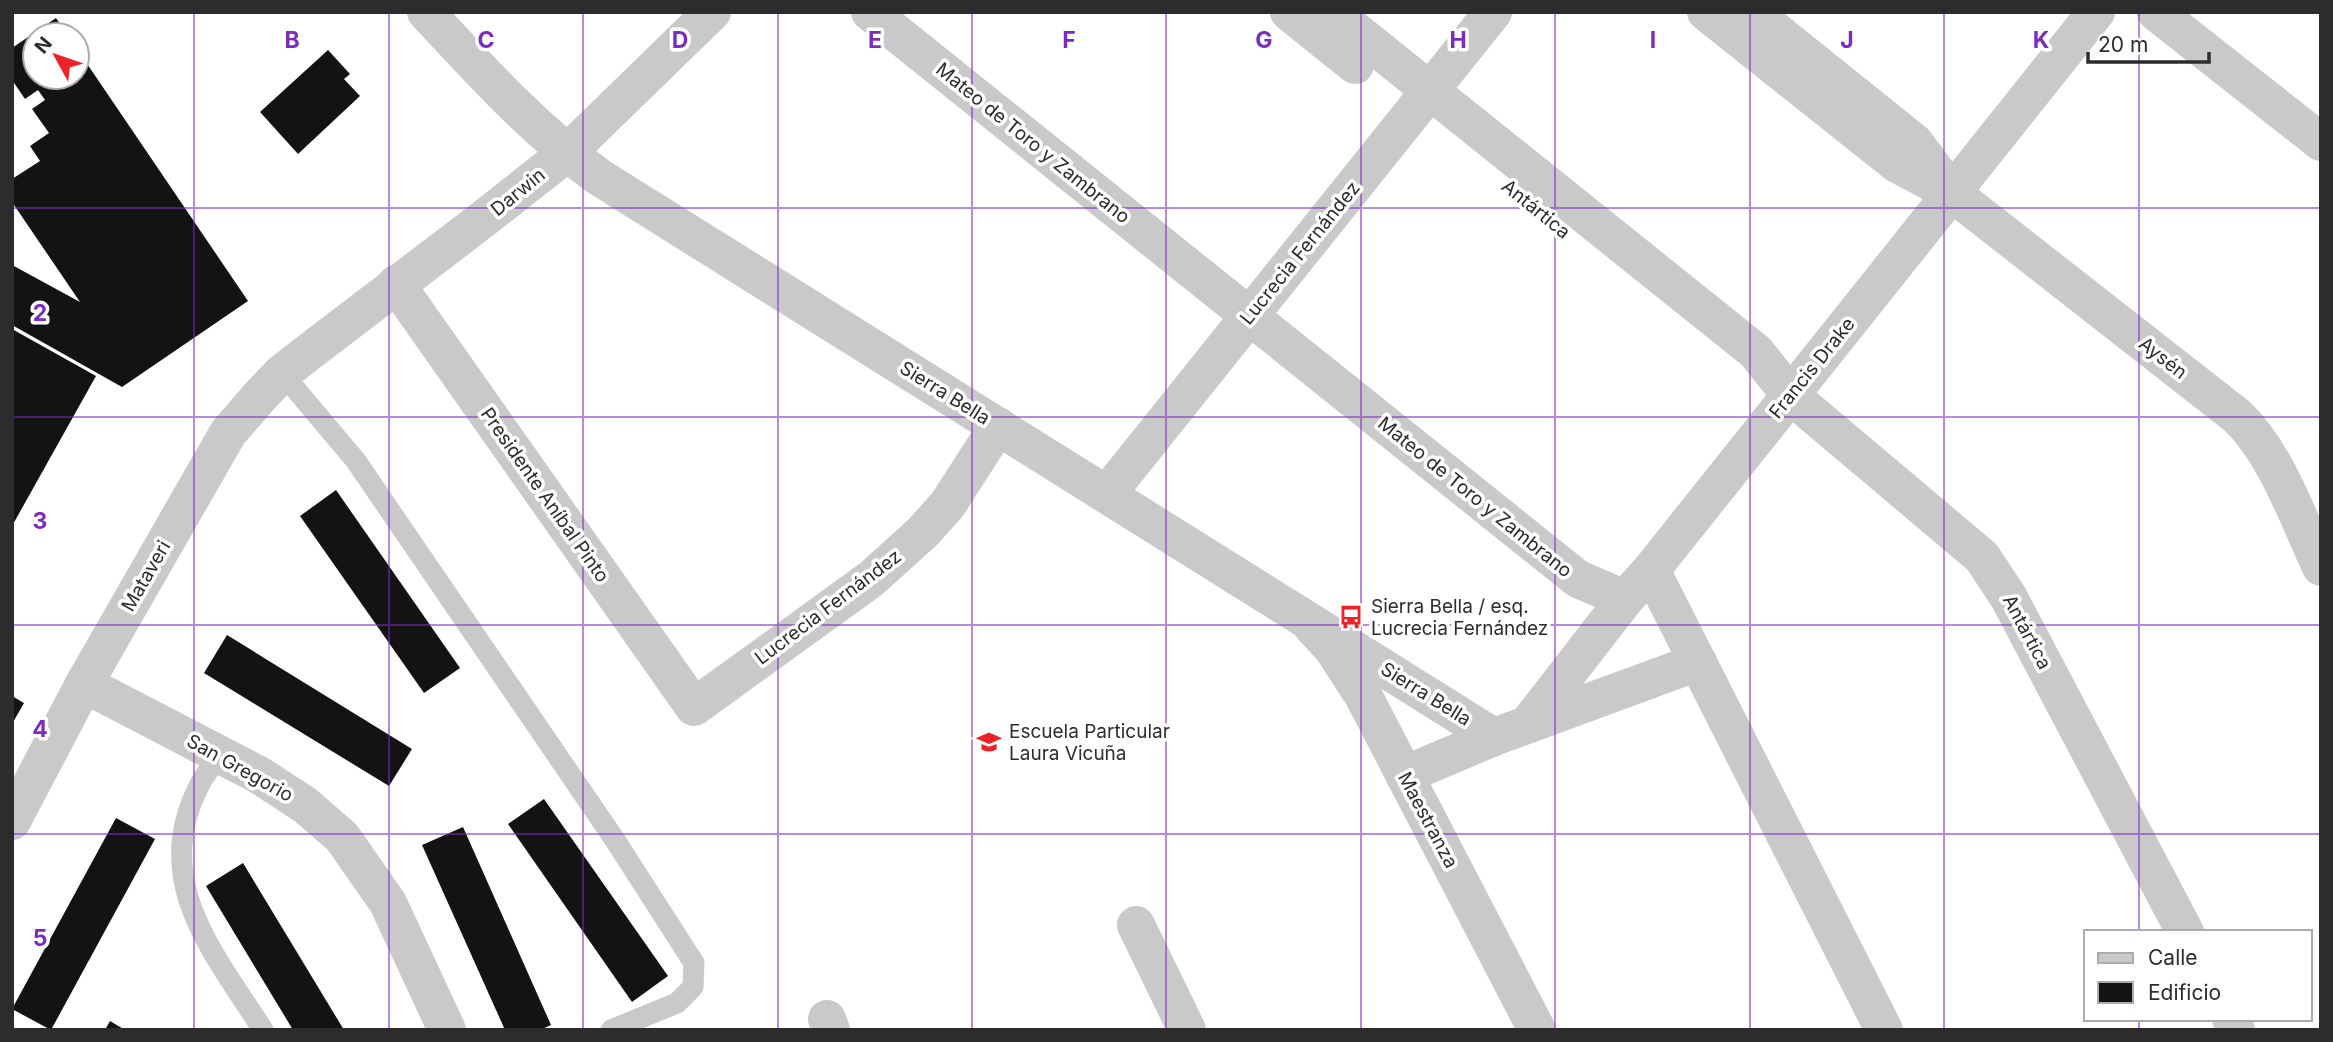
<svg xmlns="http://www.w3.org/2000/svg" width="2333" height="1042" font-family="Inter,sans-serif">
<rect width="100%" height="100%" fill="#fff"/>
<g fill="#131313">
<path d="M 56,18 L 67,35 L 35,35 L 35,77 L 77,77 L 77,49 L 248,301 L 122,387 L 12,325 L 12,265 L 80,302 L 12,202 L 12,179 L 40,161 L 30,146 L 49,133 L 32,109 L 45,100 L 38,90 L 25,99 L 12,80 L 12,48 Z"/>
<path d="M 328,50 L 350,74 L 344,79 L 360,96 L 298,154 L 260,112 Z"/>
<path d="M 12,329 L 96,376 L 12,526 Z"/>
<path d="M 336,490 L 460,668 L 424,693 L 300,516 Z"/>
<path d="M 227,635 L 412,749 L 389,786 L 204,673 Z"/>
<path d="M 12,696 L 24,703 L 12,724 Z"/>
<path d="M 544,799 L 668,976 L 632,1002 L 508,824 Z"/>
<path d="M 116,818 L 155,839 L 51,1030 L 12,1009 Z"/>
<path d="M 463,827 L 551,1025 L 540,1030 L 505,1030 L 422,845 Z"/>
<path d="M 243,863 L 344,1030 L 293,1030 L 206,886 Z"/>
<path d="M 110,1021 L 125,1030 L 105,1030 Z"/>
</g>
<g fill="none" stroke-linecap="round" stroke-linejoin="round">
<g stroke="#c9c9c9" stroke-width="21">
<path d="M 282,373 L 356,461 L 615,840 L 694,963 L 693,987 L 677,1003 L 611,1030"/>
<path d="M 220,755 C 213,765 204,775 199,786 C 150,881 214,953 263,1030"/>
</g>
<g stroke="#c9c9c9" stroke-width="38">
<path d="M 870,12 L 1578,579 L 1625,599"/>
<path d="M 1289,12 L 1355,65"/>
<path d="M 1332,12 L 1756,352 L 1790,395 L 1982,557 L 2009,598 L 2185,932"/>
<path d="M 1706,12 L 1897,164 L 1952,193 L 2237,416 C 2276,453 2298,518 2321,567"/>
<path d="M 1752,12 L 1914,142 L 1947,186"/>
<path d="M 2156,12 L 2321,142"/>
<path d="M 396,284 L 694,707 L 871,579 L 923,532 L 948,504 L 998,426"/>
<path d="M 1107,494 L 1493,12"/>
<path d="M 1312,626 L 1333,649 L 1364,697 L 1537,1030"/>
<path d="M 84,684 L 259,775 L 305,805 L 342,837 L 388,903 L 447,1030"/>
<path d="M 1404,775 L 1494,737"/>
<path d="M 12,821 L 84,684 L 228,433 L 260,396 L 282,373 L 309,352 L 482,220 L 567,153 L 712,12"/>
<path d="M 1136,925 L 1187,1030"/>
<path d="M 827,1019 L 831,1030"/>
<path d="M 2231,1019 L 2236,1030"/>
</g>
<g stroke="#c9c9c9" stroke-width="38">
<path d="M 426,12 C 481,71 534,130 599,177 L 1494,737 L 1698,662"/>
<path d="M 1651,570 L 1884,1030"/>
<path d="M 1528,724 L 1625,599 L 1651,570 L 2096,12"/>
</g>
</g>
<path fill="none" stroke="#7b2cbf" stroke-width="2" stroke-opacity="0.55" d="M 194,12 L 194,1030M 389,12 L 389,1030M 583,12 L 583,1030M 778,12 L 778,1030M 972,12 L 972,1030M 1166,12 L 1166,1030M 1361,12 L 1361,1030M 1555,12 L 1555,1030M 1750,12 L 1750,1030M 1944,12 L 1944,1030M 2139,12 L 2139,932M 12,208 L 2321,208M 12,417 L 2321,417M 12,625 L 2321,625M 12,834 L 2321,834M 2139,1019 L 2139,1030"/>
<defs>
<g id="bus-bare" transform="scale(1.89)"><path d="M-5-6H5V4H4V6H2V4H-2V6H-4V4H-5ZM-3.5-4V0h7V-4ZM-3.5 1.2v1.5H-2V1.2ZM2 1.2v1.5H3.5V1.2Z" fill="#ee232a" stroke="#fff" stroke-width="2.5" paint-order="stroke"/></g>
<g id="school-bare" transform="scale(1.89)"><path d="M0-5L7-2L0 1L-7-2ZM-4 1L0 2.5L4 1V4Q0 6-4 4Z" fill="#ee232a" stroke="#fff" stroke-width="2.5" paint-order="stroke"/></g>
</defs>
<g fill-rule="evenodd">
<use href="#bus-bare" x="1351" y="617"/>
<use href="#school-bare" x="989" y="742"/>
</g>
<g text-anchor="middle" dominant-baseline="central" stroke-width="7" stroke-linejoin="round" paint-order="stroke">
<g font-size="19" fill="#2c2c2c" stroke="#fff">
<text transform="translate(1033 143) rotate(39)">Mateo de Toro y Zambrano</text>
<text transform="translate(518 192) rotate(-39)">Darwin</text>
<text transform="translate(1536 209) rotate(39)">Antártica</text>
<text transform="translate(1300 253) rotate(-51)">Lucrecia Fernández</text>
<text transform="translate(2163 358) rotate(38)">Aysén</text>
<text transform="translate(1812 368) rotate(-51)">Francis Drake</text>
<text transform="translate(945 393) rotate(32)">Sierra Bella</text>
<text transform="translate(545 495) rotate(55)">Presidente Aníbal Pinto</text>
<text transform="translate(1475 497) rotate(39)">Mateo de Toro y Zambrano</text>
<text transform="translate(146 576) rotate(-60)">Mataveri</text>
<text transform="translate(828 607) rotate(-37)">Lucrecia Fernández</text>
<text transform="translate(2027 632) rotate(62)">Antártica</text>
<text transform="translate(1426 694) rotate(32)">Sierra Bella</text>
<text transform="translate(240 768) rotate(29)">San Gregorio</text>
<text transform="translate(1428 820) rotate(62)">Maestranza</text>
</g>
<g font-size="19" fill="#2c2c2c" stroke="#fff" text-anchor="start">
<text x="1371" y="606">Sierra Bella / esq.<tspan x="1371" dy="22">Lucrecia Fernández</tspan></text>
<text x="1009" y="731">Escuela Particular<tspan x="1009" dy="22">Laura Vicuña</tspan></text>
</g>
</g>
<g font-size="23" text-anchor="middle" font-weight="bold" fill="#7b2cbf" stroke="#fff" stroke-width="7" stroke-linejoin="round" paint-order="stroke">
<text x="292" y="48">B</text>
<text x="486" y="48">C</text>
<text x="680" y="48">D</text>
<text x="875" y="48">E</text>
<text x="1069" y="48">F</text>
<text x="1264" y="48">G</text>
<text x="1458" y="48">H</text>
<text x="1653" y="48">I</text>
<text x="1847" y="48">J</text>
<text x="2041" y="48">K</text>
<text x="40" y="321">2</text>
<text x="40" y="529">3</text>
<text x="40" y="737">4</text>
<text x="40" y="946">5</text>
</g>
<rect width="2333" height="1042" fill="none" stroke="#2c2c2c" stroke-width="28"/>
<rect x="2084" y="930" width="228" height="91" fill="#ffffff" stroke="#ababab" stroke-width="2"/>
<rect x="2098" y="953" width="35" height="10" fill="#c9c9c9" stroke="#ababab" stroke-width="2"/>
<text x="2148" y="965" font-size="21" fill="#2c2c2c">Calle</text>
<rect x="2098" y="982" width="35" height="21" fill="#131313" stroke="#ababab" stroke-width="2"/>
<text x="2148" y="1000" font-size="21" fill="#2c2c2c">Edificio</text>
<g transform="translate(56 56) rotate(310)"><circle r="33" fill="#ffffff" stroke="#ababab" stroke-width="2"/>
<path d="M0-5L12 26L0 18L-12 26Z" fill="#ee232a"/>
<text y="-10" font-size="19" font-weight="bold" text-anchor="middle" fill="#2c2c2c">N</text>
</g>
<path d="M2088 52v10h121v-10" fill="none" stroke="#2c2c2c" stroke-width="3.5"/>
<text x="2098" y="52" font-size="21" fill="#2c2c2c" stroke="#ffffff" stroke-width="5" paint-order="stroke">20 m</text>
</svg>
